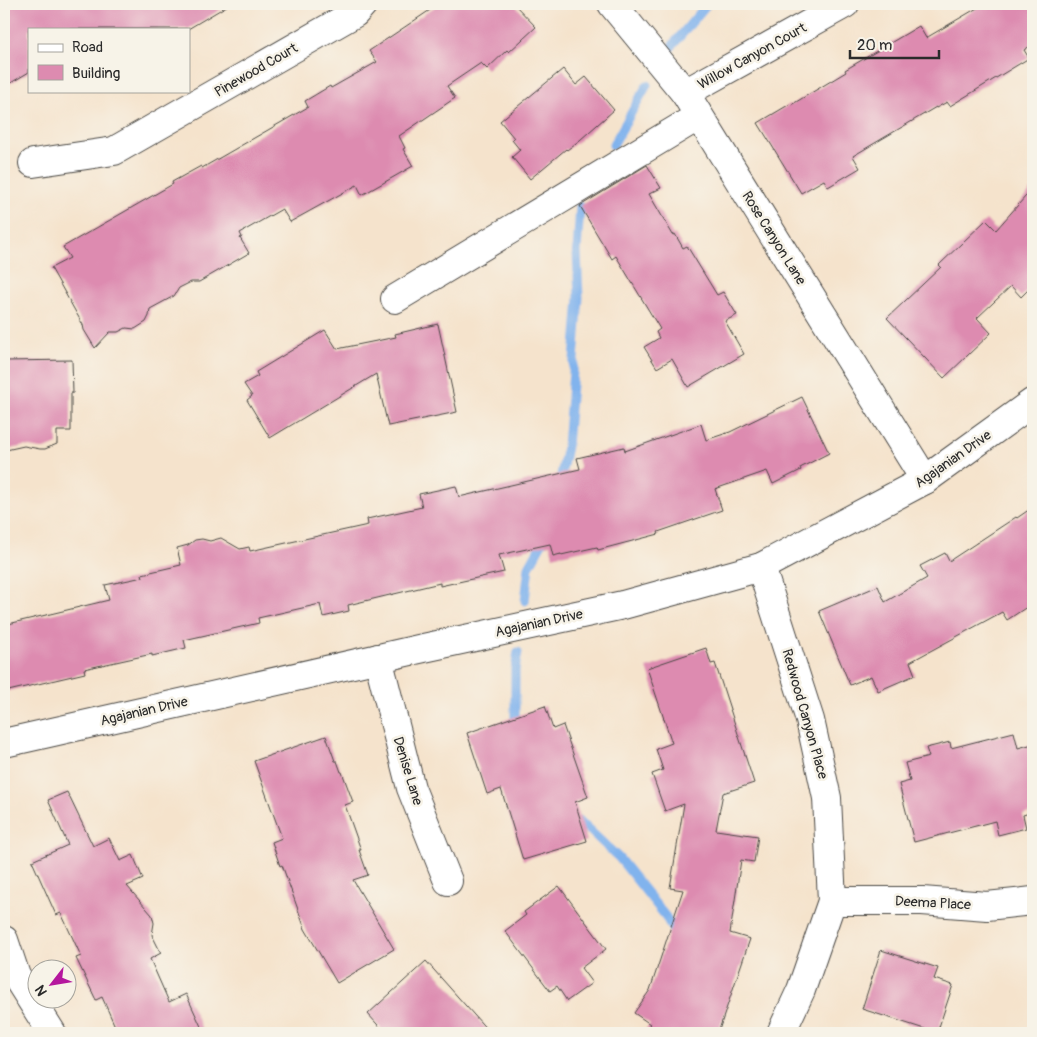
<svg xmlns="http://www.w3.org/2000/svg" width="1037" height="1037" font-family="Pangolin,sans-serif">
<rect width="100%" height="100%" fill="#f7f3e8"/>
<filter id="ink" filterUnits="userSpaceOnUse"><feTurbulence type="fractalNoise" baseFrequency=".02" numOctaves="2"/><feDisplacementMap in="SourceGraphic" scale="10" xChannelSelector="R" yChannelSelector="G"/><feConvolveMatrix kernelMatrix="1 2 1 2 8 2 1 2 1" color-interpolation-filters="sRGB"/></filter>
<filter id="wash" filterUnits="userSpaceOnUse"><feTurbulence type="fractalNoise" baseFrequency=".0096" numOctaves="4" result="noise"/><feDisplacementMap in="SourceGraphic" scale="20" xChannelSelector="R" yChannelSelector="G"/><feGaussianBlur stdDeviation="1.12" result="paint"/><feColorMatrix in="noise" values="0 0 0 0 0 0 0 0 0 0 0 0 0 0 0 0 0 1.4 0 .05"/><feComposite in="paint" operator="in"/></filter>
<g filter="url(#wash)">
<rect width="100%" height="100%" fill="#f5e3cc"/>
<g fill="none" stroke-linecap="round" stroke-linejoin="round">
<g stroke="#81b3ed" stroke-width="9">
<path d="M 662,58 L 707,4"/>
<path d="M 613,145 L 647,85"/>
<path d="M 559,485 L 567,446 L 579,298 L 577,251 L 580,206"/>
<path d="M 525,601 L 529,567 L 546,536"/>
<path d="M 515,728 L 515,670 L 518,652"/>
<path d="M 573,816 L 584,825 L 619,858 L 666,917 L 676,937"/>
</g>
</g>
<g id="blocks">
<g fill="#dd8bb0">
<path d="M 4,4 L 230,4 L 188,29 L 29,29 L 29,72 L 4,87 Z"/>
<path d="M 439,4 L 514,4 L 536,27 L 509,52 L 507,50 L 487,69 L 481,63 L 447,86 L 455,98 L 399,136 L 405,148 L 403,149 L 413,166 L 362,195 L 357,185 L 290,222 L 282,209 L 240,233 L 242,237 L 240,238 L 249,253 L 199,282 L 191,282 L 179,288 L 174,296 L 150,309 L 149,316 L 146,322 L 135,329 L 126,328 L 118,332 L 110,332 L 95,348 L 84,330 L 83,325 L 51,268 L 70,258 L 63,247 L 173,184 L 172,182 L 201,166 L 202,168 L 308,107 L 305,101 L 330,86 L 331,88 L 377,62 L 369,51 Z"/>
<path d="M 984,4 L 1033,4 L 1033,44 L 1024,50 L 1029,58 L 950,106 L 947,102 L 936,108 L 936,107 L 853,156 L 860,168 L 828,187 L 824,180 L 801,193 L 758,123 L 790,104 L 791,105 L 846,72 L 845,70 L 919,26 L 926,38 Z"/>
<path d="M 563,69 L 576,85 L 586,77 L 614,110 L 580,140 L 567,150 L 566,149 L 530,179 L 512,157 L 520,150 L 512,140 L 514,138 L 500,121 Z"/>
<path d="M 647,165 L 661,188 L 649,194 L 673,235 L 675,234 L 683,248 L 687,246 L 717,295 L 723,292 L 737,315 L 725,321 L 744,354 L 688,387 L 672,359 L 657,368 L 644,347 L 659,338 L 656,332 L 660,329 L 616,256 L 612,259 L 580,206 Z"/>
<path d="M 1033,188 L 1033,285 L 1021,297 L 1011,286 L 977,318 L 991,333 L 944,378 L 887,318 L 941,267 L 939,265 L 986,220 L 996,230 Z"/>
<path d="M 438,324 L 457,412 L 388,426 L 376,374 L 270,438 L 247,400 L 252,396 L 244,384 L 258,376 L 256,372 L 325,330 L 337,349 L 396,337 L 395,334 Z"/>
<path d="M 72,360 L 73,393 L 71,393 L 71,431 L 57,431 L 57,444 L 45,449 L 40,449 L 24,446 L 6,450 L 5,361 Z"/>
<path d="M 802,397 L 829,453 L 800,468 L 801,470 L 773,484 L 767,471 L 715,489 L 722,510 L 658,532 L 659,534 L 598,550 L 597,547 L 561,555 L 561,554 L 553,556 L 550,544 L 499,555 L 504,572 L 440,586 L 440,583 L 348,605 L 349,611 L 323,617 L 320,604 L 258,618 L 259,623 L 184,640 L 186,648 L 152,656 L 152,654 L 84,669 L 85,673 L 4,692 L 4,625 L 109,600 L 105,585 L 143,577 L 142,574 L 181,565 L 177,548 L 188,545 L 195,540 L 202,539 L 210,541 L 221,538 L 240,549 L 249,547 L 250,551 L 368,525 L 367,519 L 422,507 L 419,494 L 456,486 L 459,497 L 580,469 L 577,458 L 624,447 L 625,451 L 701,424 L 706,440 L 730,432 Z"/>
<path d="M 1033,507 L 1033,603 L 1007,620 L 1002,612 L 910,662 L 915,675 L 878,691 L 871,676 L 850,685 L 819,611 L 878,586 L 885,602 L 927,578 L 920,566 L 945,553 L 949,561 L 1016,517 L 1017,518 Z"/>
<path d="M 706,648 L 711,664 L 715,663 L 754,783 L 723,793 L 716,830 L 758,836 L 754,862 L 741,860 L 730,933 L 750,939 L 718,1033 L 643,1033 L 650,1024 L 634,1013 L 650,990 L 683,890 L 670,888 L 684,804 L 665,811 L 652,774 L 663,770 L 656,749 L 672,743 L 647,668 Z"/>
<path d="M 545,706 L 553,729 L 563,725 L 588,797 L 575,802 L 587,841 L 523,860 L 501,789 L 487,794 L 467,733 Z"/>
<path d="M 1014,732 L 1018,748 L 1033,744 L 1033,812 L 1023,815 L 1026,828 L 998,835 L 995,821 L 914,842 L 899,784 L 910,781 L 905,763 L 929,757 L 926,748 L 950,742 L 951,748 Z"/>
<path d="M 326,736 L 335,761 L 337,761 L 341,772 L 342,772 L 353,802 L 345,805 L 361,850 L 359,850 L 368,875 L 353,880 L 394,949 L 337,983 L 305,929 L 282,865 L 280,866 L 272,842 L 282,838 L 254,761 Z"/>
<path d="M 67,792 L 93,846 L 109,838 L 120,861 L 133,855 L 143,879 L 127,886 L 152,915 L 154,923 L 152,935 L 161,953 L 150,959 L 169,1002 L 186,994 L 204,1033 L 118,1033 L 102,997 L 96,1000 L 76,958 L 81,956 L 61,913 L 56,915 L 32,861 L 68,845 L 48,800 Z"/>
<path d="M 559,886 L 606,949 L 581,968 L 592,983 L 567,1001 L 557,986 L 550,991 L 505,931 L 526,915 L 524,912 Z"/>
<path d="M 881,950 L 938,968 L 934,979 L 953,985 L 937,1033 L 862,1009 Z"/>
<path d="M 426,961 L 490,1033 L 385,1033 L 368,1014 Z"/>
</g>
</g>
</g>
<g filter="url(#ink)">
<use href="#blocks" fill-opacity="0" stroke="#494743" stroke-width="1"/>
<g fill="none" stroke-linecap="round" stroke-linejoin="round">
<g stroke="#494743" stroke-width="30">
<g id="minor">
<path d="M 612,4 L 685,93 L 925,480"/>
<path d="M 685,93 L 845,4"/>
<path d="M 33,163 L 114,151 L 355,13 L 363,4"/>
<path d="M 395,299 L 699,116"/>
<path d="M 761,567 L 810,720 L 827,798 L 832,901 L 801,990 L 781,1033"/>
<path d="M 378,658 L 411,788 L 448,881"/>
<path d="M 4,743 L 419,649 L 623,605 L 761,567 L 925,480 L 1033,402"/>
<path d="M 832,901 L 922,901 L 987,906 L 1033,901"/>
<path d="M 4,940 L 16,976 L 52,1033"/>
</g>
</g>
<use href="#minor" stroke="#fff" stroke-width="28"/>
</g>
</g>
<g text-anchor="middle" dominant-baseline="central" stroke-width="5" stroke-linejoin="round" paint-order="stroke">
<g font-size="14" fill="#2b2b2b" stroke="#f7f3e8">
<text transform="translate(752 56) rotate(-29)">Willow Canyon Court</text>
<text transform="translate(256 70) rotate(-30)">Pinewood Court</text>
<text transform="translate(774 238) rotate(58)">Rose Canyon Lane</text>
<text transform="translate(953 459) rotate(-35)">Agajanian Drive</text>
<text transform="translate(539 623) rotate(-12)">Agajanian Drive</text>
<text transform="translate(144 711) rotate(-13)">Agajanian Drive</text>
<text transform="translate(805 714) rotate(74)">Redwood Canyon Place</text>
<text transform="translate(408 771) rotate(73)">Denise Lane</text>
<text transform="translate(933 903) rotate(3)">Deema Place</text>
</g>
</g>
<rect width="1037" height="1037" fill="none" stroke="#f7f3e8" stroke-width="20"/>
<rect x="28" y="28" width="162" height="65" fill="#f7f3e8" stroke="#a5a39c"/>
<rect x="38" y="44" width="25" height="8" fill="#ffffff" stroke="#a5a39c"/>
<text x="72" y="52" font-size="15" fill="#2b2b2b">Road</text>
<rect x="38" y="65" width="25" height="15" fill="#dd8bb0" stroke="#a5a39c"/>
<text x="72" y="78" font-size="15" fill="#2b2b2b">Building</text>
<g transform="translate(52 984) rotate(239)"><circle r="24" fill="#f7f3e8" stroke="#a5a39c"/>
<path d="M0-4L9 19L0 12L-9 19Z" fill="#b5179e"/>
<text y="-8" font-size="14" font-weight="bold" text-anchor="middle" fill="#2b2b2b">N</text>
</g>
<path d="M850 50v8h89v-8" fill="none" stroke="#2b2b2b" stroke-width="2.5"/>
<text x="857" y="50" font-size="15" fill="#2b2b2b" stroke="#f7f3e8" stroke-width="4" paint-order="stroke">20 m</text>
</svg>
